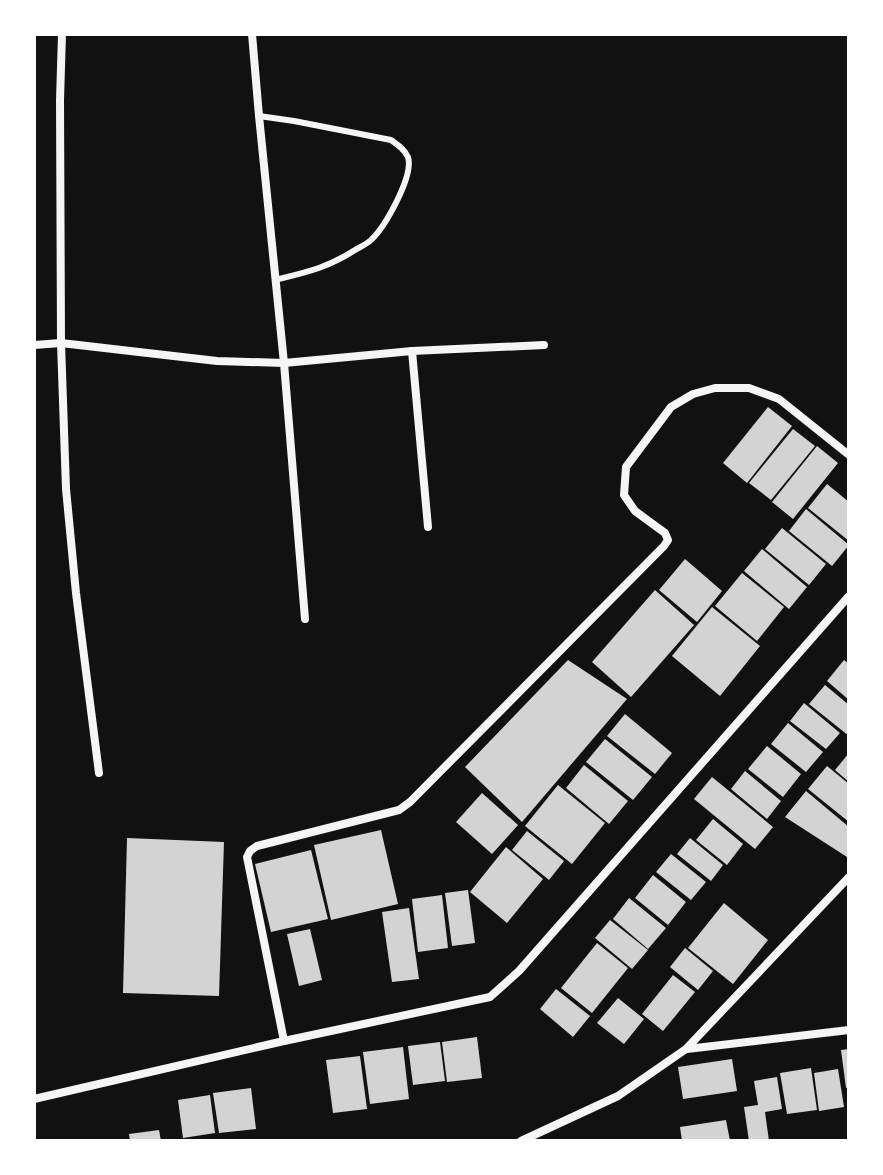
<svg xmlns="http://www.w3.org/2000/svg" width="883" height="1175" font-family="'Alegreya Sans',sans-serif">
<rect width="100%" height="100%" fill="#111"/>
<g fill="#d3d3d3">
<path d="M 768,407 L 792,426 L 747,483 L 723,463 Z"/>
<path d="M 793,429 L 815,446 L 771,500 L 749,483 Z"/>
<path d="M 817,446 L 838,463 L 793,519 L 772,502 Z"/>
<path d="M 827,484 L 849,502 L 849,541 L 808,508 Z"/>
<path d="M 806,509 L 849,545 L 832,566 L 789,531 Z"/>
<path d="M 782,528 L 826,564 L 809,585 L 765,549 Z"/>
<path d="M 762,549 L 807,587 L 789,609 L 744,571 Z"/>
<path d="M 685,559 L 722,591 L 697,622 L 659,590 Z"/>
<path d="M 742,573 L 784,607 L 757,641 L 715,606 Z"/>
<path d="M 655,590 L 694,625 L 631,697 L 592,662 Z"/>
<path d="M 712,607 L 760,646 L 720,696 L 672,656 Z"/>
<path d="M 568,660 L 627,699 L 522,822 L 465,767 Z"/>
<path d="M 844,660 L 849,664 L 849,700 L 827,681 Z"/>
<path d="M 825,685 L 849,705 L 849,736 L 809,704 Z"/>
<path d="M 804,703 L 840,733 L 826,749 L 790,721 Z"/>
<path d="M 625,714 L 672,753 L 655,774 L 607,736 Z"/>
<path d="M 788,723 L 823,752 L 806,772 L 771,744 Z"/>
<path d="M 605,739 L 652,777 L 633,800 L 586,762 Z"/>
<path d="M 767,746 L 801,774 L 783,797 L 748,769 Z"/>
<path d="M 849,753 L 849,782 L 835,770 Z"/>
<path d="M 584,765 L 628,801 L 609,824 L 566,788 Z"/>
<path d="M 827,766 L 849,784 L 849,822 L 808,789 Z"/>
<path d="M 745,771 L 781,801 L 767,819 L 731,789 Z"/>
<path d="M 712,777 L 773,827 L 755,849 L 694,799 Z"/>
<path d="M 558,785 L 605,823 L 572,864 L 525,826 Z"/>
<path d="M 806,791 L 849,827 L 849,855 L 847,857 L 785,817 Z"/>
<path d="M 482,793 L 518,825 L 492,854 L 456,822 Z"/>
<path d="M 713,819 L 743,844 L 727,865 L 696,840 Z"/>
<path d="M 381,830 L 398,904 L 331,920 L 314,845 Z"/>
<path d="M 527,831 L 564,861 L 549,880 L 512,850 Z"/>
<path d="M 127,838 L 224,842 L 219,996 L 123,993 Z"/>
<path d="M 690,838 L 723,865 L 711,881 L 677,854 Z"/>
<path d="M 506,847 L 543,879 L 507,923 L 470,892 Z"/>
<path d="M 311,850 L 328,919 L 271,932 L 255,864 Z"/>
<path d="M 671,854 L 706,882 L 691,900 L 656,872 Z"/>
<path d="M 653,875 L 686,902 L 668,925 L 635,898 Z"/>
<path d="M 468,890 L 475,943 L 452,946 L 445,893 Z"/>
<path d="M 442,895 L 448,948 L 418,952 L 412,899 Z"/>
<path d="M 629,898 L 666,928 L 648,949 L 613,919 Z"/>
<path d="M 724,903 L 768,940 L 733,984 L 688,948 Z"/>
<path d="M 409,908 L 419,979 L 392,982 L 382,912 Z"/>
<path d="M 610,920 L 648,950 L 632,969 L 595,938 Z"/>
<path d="M 310,929 L 322,980 L 299,986 L 287,934 Z"/>
<path d="M 597,943 L 628,968 L 592,1013 L 561,988 Z"/>
<path d="M 685,948 L 713,971 L 698,990 L 670,967 Z"/>
<path d="M 673,975 L 695,992 L 663,1031 L 642,1014 Z"/>
<path d="M 556,989 L 590,1016 L 573,1037 L 540,1009 Z"/>
<path d="M 618,998 L 644,1019 L 624,1044 L 597,1023 Z"/>
<path d="M 477,1037 L 482,1078 L 447,1082 L 442,1042 Z"/>
<path d="M 440,1042 L 445,1081 L 413,1085 L 408,1046 Z"/>
<path d="M 403,1047 L 409,1099 L 370,1104 L 363,1052 Z"/>
<path d="M 849,1049 L 849,1087 L 846,1088 L 841,1050 Z"/>
<path d="M 360,1056 L 367,1109 L 333,1113 L 326,1060 Z"/>
<path d="M 732,1059 L 737,1091 L 683,1099 L 678,1067 Z"/>
<path d="M 811,1068 L 817,1110 L 787,1114 L 780,1073 Z"/>
<path d="M 838,1069 L 844,1107 L 819,1111 L 814,1073 Z"/>
<path d="M 777,1077 L 782,1109 L 765,1112 L 769,1141 L 749,1141 L 744,1107 L 758,1105 L 754,1081 Z"/>
<path d="M 251,1088 L 256,1129 L 219,1133 L 213,1093 Z"/>
<path d="M 210,1095 L 215,1133 L 183,1138 L 178,1100 Z"/>
<path d="M 726,1120 L 730,1141 L 682,1141 L 680,1127 Z"/>
<path d="M 159,1130 L 161,1141 L 130,1141 L 129,1134 Z"/>
</g>
<g fill="none" stroke-linecap="round" stroke-linejoin="round">
<path stroke="#f5f5f5" stroke-width="6" d="M 259,116 L 294,121 L 391,140 C 398,145 404,149 408,157 C 414,176 385,227 371,240 C 367,244 360,247 355,250 C 327,268 307,272 275,280"/>
<g stroke="#f5f5f5" stroke-width="8">
<path d="M 62,34 L 60,100 L 61,343 L 66,489 L 76,593 L 99,773"/>
<path d="M 252,34 L 259,116 L 284,363 L 305,619"/>
<path d="M 34,345 L 61,343 L 217,361 L 284,363 L 412,351 L 544,345"/>
<path d="M 412,351 L 428,527"/>
<path d="M 284,1041 L 247,857 L 250,851 L 257,846 L 399,810 L 410,802 L 664,546 L 668,540 L 665,533 L 635,511 L 624,495 L 626,467 L 671,407 L 693,394 L 715,388 L 749,388 L 779,399 L 849,455"/>
<path d="M 687,1049 L 849,1030"/>
<path d="M 34,1099 L 284,1041 L 490,997 L 519,971 L 849,596"/>
<path d="M 521,1141 L 618,1096 L 686,1049 L 849,877"/>
</g>
</g>
<rect width="883" height="1175" fill="none" stroke="#ffffff" stroke-width="72"/>
</svg>
